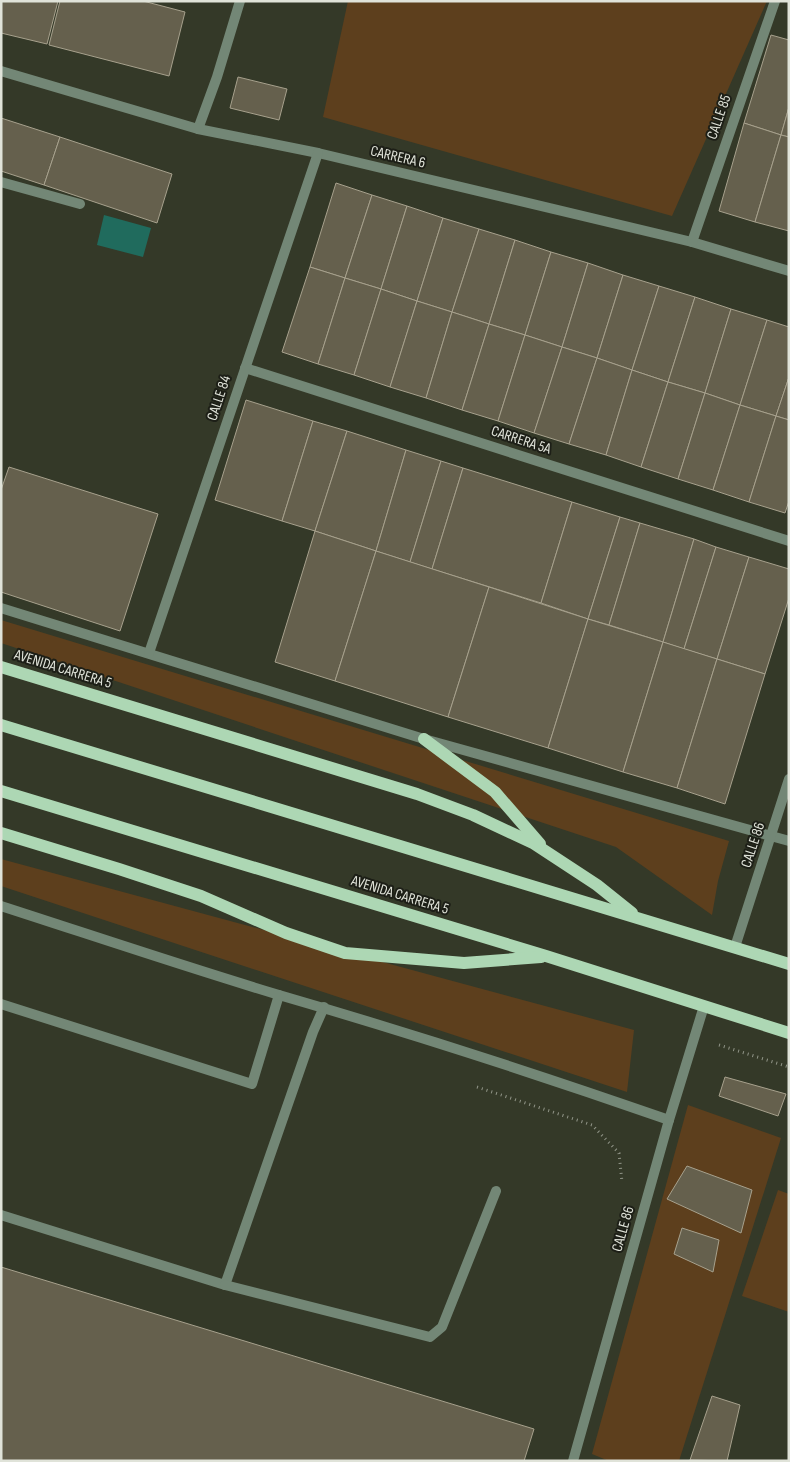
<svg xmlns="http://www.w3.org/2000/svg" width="790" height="1462" font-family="'Sofia Sans Condensed',sans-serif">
<rect width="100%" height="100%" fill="#343928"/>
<g fill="#5d3f1d">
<path d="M 348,1 L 767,1 L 672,216 L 323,117 Z"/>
<path d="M 1,620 L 729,841 L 718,881 L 712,915 L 616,847 L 1,643 Z"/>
<path d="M 1,859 L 634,1030 L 627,1092 L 1,886 Z"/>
<path d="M 688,1105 L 781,1138 L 679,1461 L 609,1461 L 592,1454 Z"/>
<path d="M 778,1190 L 789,1194 L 789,1312 L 742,1296 Z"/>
</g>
<path fill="#206b5d" d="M 104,215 L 151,228 L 143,257 L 97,245 Z"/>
<g fill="#65604d" stroke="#a7a18d">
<path d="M 1,1 L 58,1 L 47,44 L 1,33 Z"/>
<path d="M 60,1 L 143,1 L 185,12 L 169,76 L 49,45 Z"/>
<path d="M 771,35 L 789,40 L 789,107 L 781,135 L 744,123 Z"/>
<path d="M 238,77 L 287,89 L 279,120 L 230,108 Z"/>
<path d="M 789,107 L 789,137 L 781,135 Z"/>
<path d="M 1,118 L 60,137 L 44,185 L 1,171 Z"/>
<path d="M 744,123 L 781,135 L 755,222 L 719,211 Z"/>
<path d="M 781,135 L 789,137 L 789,231 L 755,222 Z"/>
<path d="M 60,137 L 172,174 L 157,223 L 44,185 Z"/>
<path d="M 336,183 L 372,195 L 345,278 L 310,267 Z"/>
<path d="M 372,195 L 407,206 L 381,289 L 345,278 Z"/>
<path d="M 407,206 L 443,218 L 417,301 L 381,289 Z"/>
<path d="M 443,218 L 479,229 L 452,312 L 417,301 Z"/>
<path d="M 479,229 L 515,240 L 489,324 L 452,312 Z"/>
<path d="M 515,240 L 551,252 L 525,335 L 489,324 Z"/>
<path d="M 551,252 L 588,263 L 562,347 L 525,335 Z"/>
<path d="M 588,263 L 623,275 L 597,358 L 562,347 Z"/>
<path d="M 310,267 L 345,278 L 318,364 L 282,352 Z"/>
<path d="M 623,275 L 659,286 L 632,370 L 597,358 Z"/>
<path d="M 345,278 L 381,289 L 354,375 L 318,364 Z"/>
<path d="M 659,286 L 695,297 L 668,382 L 632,370 Z"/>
<path d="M 381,289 L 417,301 L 390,387 L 354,375 Z"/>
<path d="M 695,297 L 731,309 L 705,393 L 668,382 Z"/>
<path d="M 417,301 L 452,312 L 426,398 L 390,387 Z"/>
<path d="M 731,309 L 767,320 L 740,405 L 705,393 Z"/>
<path d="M 452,312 L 489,324 L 462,410 L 426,398 Z"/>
<path d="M 767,320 L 789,327 L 789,377 L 776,416 L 740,405 Z"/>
<path d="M 489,324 L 525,335 L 498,421 L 462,410 Z"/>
<path d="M 525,335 L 562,347 L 534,433 L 498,421 Z"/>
<path d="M 562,347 L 597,358 L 569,444 L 534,433 Z"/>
<path d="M 597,358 L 632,370 L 606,455 L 569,444 Z"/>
<path d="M 632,370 L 668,382 L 641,467 L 606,455 Z"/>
<path d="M 789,377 L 789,420 L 776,416 Z"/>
<path d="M 668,382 L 705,393 L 678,479 L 641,467 Z"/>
<path d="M 705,393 L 740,405 L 713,490 L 678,479 Z"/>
<path d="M 246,400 L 313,421 L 282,521 L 215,500 Z"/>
<path d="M 740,405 L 776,416 L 749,502 L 713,490 Z"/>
<path d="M 776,416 L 789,420 L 789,501 L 785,513 L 749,502 Z"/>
<path d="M 313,421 L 347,431 L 315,531 L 282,521 Z"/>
<path d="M 347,431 L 406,450 L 376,551 L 315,531 Z"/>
<path d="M 406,450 L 441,461 L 410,562 L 376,551 Z"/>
<path d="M 441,461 L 463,468 L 432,569 L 410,562 Z"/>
<path d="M 9,467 L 158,514 L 120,631 L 1,592 L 1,490 Z"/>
<path d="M 463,468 L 572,502 L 541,603 L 432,569 Z"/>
<path d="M 572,502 L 620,517 L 588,619 L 541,603 Z"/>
<path d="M 620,517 L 640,523 L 609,625 L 588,619 Z"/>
<path d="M 640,523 L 694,539 L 663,642 L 609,625 Z"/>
<path d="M 315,531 L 376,551 L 335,681 L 275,662 Z"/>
<path d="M 694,539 L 716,547 L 684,649 L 663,642 Z"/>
<path d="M 716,547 L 749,557 L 717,659 L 684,649 Z"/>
<path d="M 376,551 L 489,587 L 448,717 L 335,681 Z"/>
<path d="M 749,557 L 789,569 L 789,598 L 765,674 L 717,659 Z"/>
<path d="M 489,587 L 588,619 L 548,748 L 448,717 Z"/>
<path d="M 588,619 L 663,642 L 623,772 L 548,748 Z"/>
<path d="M 663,642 L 717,659 L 677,788 L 623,772 Z"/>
<path d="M 717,659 L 765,674 L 725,804 L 677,788 Z"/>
<path d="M 725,1077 L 786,1094 L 778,1116 L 719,1096 Z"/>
<path d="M 687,1166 L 752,1190 L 741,1233 L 667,1199 Z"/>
<path d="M 682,1228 L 719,1240 L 713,1272 L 674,1254 Z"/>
<path d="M 1,1267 L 534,1429 L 524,1461 L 1,1461 Z"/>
<path d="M 712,1396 L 740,1405 L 727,1461 L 690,1460 Z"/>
</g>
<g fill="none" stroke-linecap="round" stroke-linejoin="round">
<g stroke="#929689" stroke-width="3" stroke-dasharray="1 4" stroke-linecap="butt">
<path d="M 719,1045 L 789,1067"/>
<path d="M 477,1087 L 592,1125 L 619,1153 L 622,1182"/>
</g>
<g stroke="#738776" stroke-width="10">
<path d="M 198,129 L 217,77 L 240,1"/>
<path d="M 1,182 L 80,204"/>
<path d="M 1,608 L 424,739 L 789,841"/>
<path d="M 1,1004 L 252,1084 L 279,995"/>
<path d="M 1,1215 L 225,1285 L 313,1032 L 324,1007"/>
<path d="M 225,1285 L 430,1337 L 442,1327 L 496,1191"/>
</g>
<g stroke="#738776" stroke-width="10">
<path d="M 1,71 L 198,129 L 318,153 L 692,242 L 789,271"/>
<path d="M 692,242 L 775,1"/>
<path d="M 245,368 L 789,541"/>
<path d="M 149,653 L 318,153"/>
<path d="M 1,906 C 94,936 186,967 279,995 C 410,1033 540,1075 669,1120"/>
<path d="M 735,947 L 789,779"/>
<path d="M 573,1461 L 669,1120 L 704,1006"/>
</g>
<g stroke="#add7b4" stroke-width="12">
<path d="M 1,667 L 417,794 L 473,815 L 533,843 L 597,885 L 632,913"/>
<path d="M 1,725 L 789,964"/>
<path d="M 424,739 L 495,792 L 540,844"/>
<path d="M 1,791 L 546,956 L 789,1033"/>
<path d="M 1,833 L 119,869 L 201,896 L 286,933 L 345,953 L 464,963 L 541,957"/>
</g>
</g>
<g text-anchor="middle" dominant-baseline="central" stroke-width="4" stroke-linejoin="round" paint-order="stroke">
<g font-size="15" fill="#e0e3d9" stroke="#1d1f17">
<text transform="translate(719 117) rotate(-71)">CALLE 85</text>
<text transform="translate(398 157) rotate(13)">CARRERA 6</text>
<text transform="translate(219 398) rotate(-72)">CALLE 84</text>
<text transform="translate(521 440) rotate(18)">CARRERA 5A</text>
<text transform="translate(63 669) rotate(17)">AVENIDA CARRERA 5</text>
<text transform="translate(753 845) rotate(-72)">CALLE 86</text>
<text transform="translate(400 895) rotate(17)">AVENIDA CARRERA 5</text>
<text transform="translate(623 1229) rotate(-74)">CALLE 86</text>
</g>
</g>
<rect width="790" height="1462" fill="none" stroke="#e0e3d9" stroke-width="5"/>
</svg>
